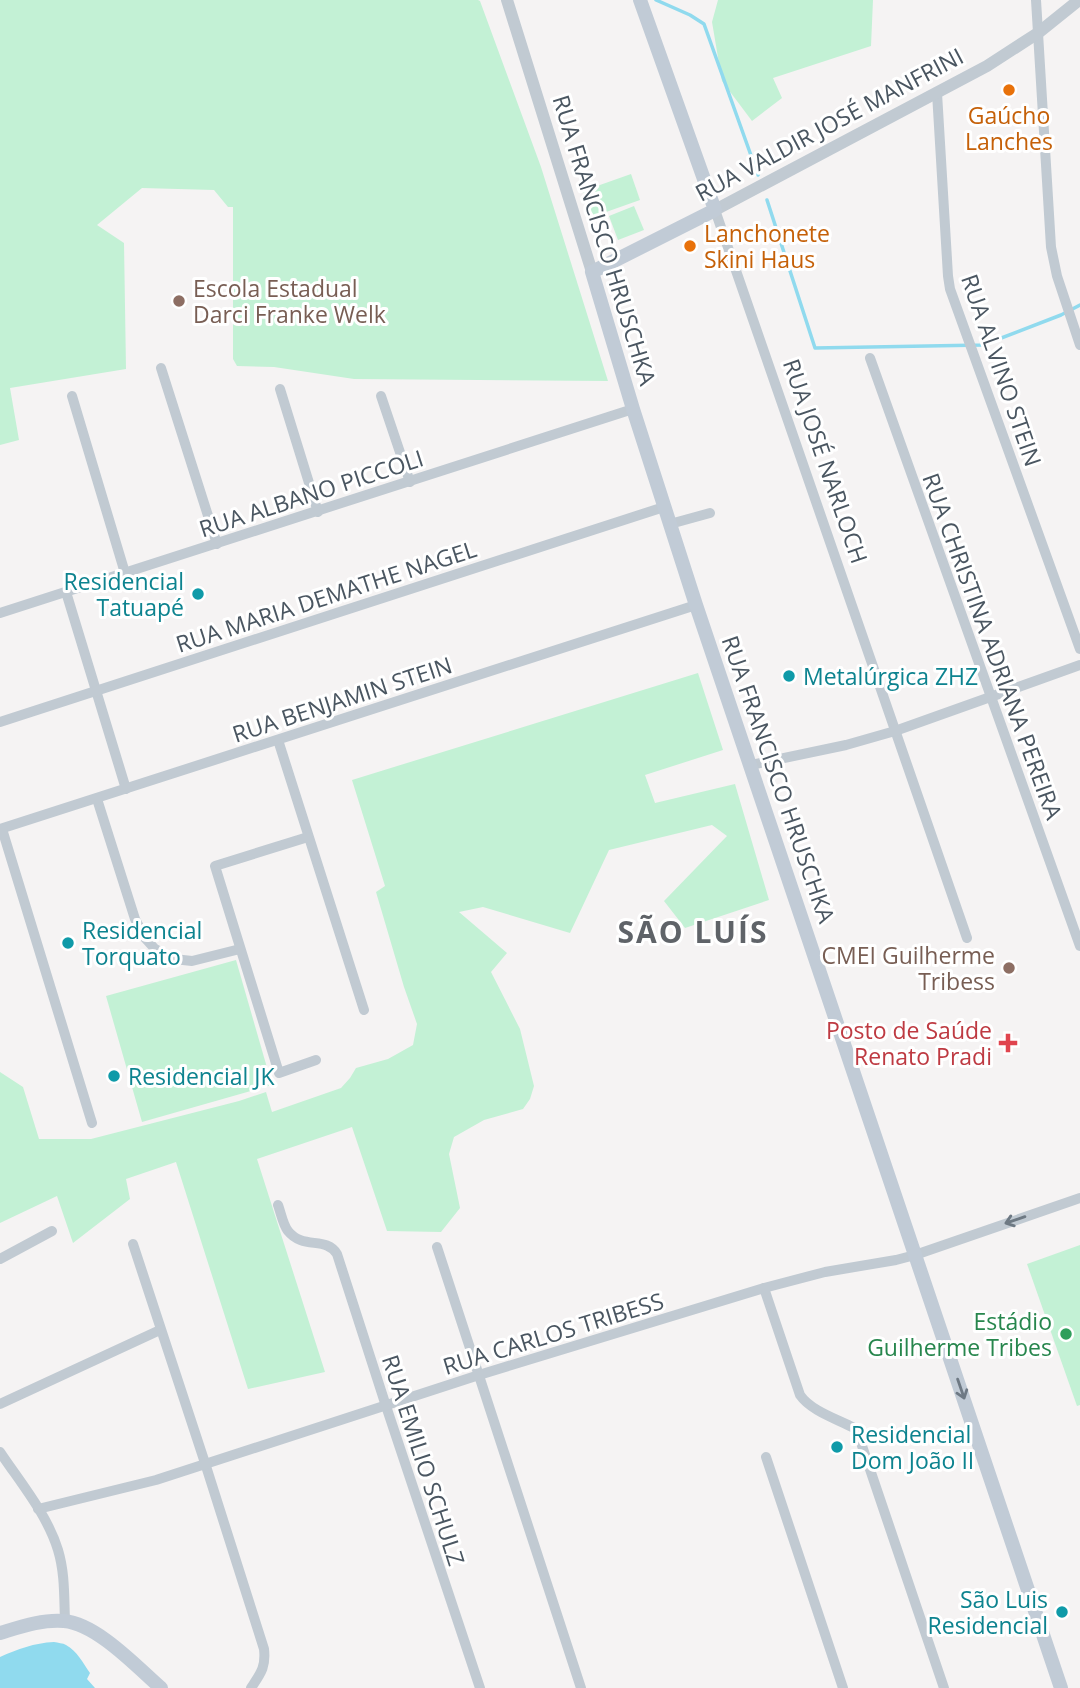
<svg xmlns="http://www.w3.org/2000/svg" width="1080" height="1688" font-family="'Open Sans',sans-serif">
<rect width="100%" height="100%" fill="#f5f3f3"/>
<g fill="#c3f1d5">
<path d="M 0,0 L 478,0 L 480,1 L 541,167 L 608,381 L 354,379 L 274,367 L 237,366 L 233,359 L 233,207 L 228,207 L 214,190 L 142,188 L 97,225 L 124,243 L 126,369 L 10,388 L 19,440 L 0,445 Z"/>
<path d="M 718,0 L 873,0 L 871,46 L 773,78 L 782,98 L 752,121 L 722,81 L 712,22 Z"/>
<path d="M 631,174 L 640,200 L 592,217 L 583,191 Z"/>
<path d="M 634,206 L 644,230 L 618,240 L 609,216 Z"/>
<path d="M 698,673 L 723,750 L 645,775 L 655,803 L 735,784 L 769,900 L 685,928 L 664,901 L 727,836 L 712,825 L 609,850 L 570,933 L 483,907 L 459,912 L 507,953 L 491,972 L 520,1029 L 534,1086 L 530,1099 L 523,1109 L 484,1120 L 454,1137 L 449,1154 L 460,1208 L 441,1232 L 387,1231 L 352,1127 L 257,1159 L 325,1372 L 248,1389 L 176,1162 L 126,1179 L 130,1199 L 73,1243 L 57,1196 L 0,1223 L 0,1072 L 23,1087 L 39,1139 L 91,1139 L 239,1101 L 266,1092 L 272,1112 L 341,1088 L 350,1078 L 356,1068 L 388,1059 L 413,1045 L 417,1024 L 404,987 L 376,892 L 385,886 L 352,780 Z"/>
<path d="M 236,960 L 272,1085 L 142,1122 L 106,996 Z"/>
<path d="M 1080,1245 L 1080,1405 L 1077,1406 L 1027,1264 Z"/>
</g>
<path fill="#90daee" d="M 54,1642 C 58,1643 63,1643 66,1645 C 77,1651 83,1663 90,1673 L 87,1679 L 95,1688 L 0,1688 L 0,1657 C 18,1649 34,1643 54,1642 Z"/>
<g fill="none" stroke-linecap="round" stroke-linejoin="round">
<g stroke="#90daee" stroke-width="3.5">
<path d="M 656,0 L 690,15 L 704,24 L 758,175"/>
<path d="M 767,200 L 815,348 L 983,345 L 1061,315 L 1080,305"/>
</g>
<g stroke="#c1cad2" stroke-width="10">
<path d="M 1036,0 L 1051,247 L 1057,276 L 1080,345"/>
<path d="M 937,93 L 948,276 L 950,289 L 1080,649"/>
<path d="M 715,210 L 967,938"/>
<path d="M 870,358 L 1080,946"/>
<path d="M 161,368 L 217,544"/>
<path d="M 280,389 L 318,512"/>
<path d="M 72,396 L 125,573"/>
<path d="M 381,396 L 410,482"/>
<path d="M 670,524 L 710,513"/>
<path d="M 66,592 L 126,789"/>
<path d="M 0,613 L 633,409"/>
<path d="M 0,722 L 664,507"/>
<path d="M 278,740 L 364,1010"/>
<path d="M 751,765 L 846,745 L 895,731 L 1080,665"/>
<path d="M 97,799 L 135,919 L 145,938 L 155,949 L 174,959 L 192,961 L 240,949"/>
<path d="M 0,829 L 696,605"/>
<path d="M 2,829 L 92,1123"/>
<path d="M 308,837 L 215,866 L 279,1073 L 316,1060"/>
<path d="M 278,1205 C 281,1213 283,1225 288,1231 C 303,1250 326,1236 337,1254 L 386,1406 L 480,1688"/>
<path d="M 133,1244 L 205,1463 L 264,1649 C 266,1667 261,1673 251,1688"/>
<path d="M 437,1247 L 581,1688"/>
<path d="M 0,1259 L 52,1231"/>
<path d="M 764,1288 L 800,1395 C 811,1411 837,1419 854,1428 L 857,1431 L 944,1688"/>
<path d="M 0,1404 L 160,1330"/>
<path d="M 0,1452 C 20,1482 47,1514 58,1550 C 65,1573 64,1597 65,1621"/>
<path d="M 766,1457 L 843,1688"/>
<path d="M 38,1509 L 156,1480 L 479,1375 L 764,1288 L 825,1272 L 896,1260 L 915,1255 L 1080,1198"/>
</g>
<g stroke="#c1cad2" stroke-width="12">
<path d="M 507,0 L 592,272"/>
<path d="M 715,210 L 987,66 L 1038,33 L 1079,0"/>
</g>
<g stroke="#c1cbd6" stroke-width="14">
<path d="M 640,0 L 715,210 L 592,272 L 633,409 L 696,605 L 1061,1688"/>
<path d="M 0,1633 C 20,1627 43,1619 64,1621 C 97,1624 136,1666 161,1688"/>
</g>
</g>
<defs><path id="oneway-shaft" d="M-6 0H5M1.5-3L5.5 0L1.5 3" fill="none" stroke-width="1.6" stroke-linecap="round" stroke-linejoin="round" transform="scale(1.75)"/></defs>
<use stroke="#6e7983" href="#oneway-shaft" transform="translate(1015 1220) rotate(161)"/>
<use stroke="#6e7984" href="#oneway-shaft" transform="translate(961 1389) rotate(71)"/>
<g fill="#e8710a" stroke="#fff" stroke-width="2.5">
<circle cx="1009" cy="90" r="7"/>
<circle cx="690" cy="246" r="7"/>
</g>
<g fill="#8d6e63" stroke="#fff" stroke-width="2.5">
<circle cx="179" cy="301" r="7"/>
<circle cx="1009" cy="968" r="7"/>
</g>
<g fill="#0f9aa8" stroke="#fff" stroke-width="2.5">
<circle cx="198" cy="594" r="7"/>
<circle cx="789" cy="676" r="7"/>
<circle cx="68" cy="943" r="7"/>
<circle cx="114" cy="1076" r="7"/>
<circle cx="837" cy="1447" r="7"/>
<circle cx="1062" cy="1612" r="7"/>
</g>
<path fill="#e0444e" stroke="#fff" stroke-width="2.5" d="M1004.5 1032.5h7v7h7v7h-7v7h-7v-7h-7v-7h7z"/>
<circle fill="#2e9e5b" stroke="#fff" stroke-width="2.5" cx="1066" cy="1334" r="7"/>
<g text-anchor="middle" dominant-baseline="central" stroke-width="6" stroke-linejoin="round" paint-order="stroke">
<g font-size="23" fill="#c56008" stroke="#fff">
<text x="1009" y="115">Gaúcho<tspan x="1009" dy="26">Lanches</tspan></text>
<text x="704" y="233" text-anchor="start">Lanchonete<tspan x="704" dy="26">Skini Haus</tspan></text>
</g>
<g font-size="23" fill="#4a5661" stroke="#fff">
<text transform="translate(829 124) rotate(-28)">RUA VALDIR JOSÉ MANFRINI</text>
<text transform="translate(605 240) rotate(73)">RUA FRANCISCO HRUSCHKA</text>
<text transform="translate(1002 370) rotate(71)">RUA ALVINO STEIN</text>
<text transform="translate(826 461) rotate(71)">RUA JOSÉ NARLOCH</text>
<text transform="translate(311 493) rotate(-18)">RUA ALBANO PICCOLI</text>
<text transform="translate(326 596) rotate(-18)">RUA MARIA DEMATHE NAGEL</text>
<text transform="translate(993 646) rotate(70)">RUA CHRISTINA ADRIANA PEREIRA</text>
<text transform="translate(342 699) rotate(-18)">RUA BENJAMIN STEIN</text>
<text transform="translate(779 779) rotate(71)">RUA FRANCISCO HRUSCHKA</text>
<text transform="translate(553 1333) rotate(-17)">RUA CARLOS TRIBESS</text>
<text transform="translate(424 1460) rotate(72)">RUA EMILIO SCHULZ</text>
</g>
<g font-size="23" fill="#785e54" stroke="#fff" text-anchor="start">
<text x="193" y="288">Escola Estadual<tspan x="193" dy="26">Darci Franke Welk</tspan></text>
<text x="995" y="955" text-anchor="end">CMEI Guilherme<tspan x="995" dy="26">Tribess</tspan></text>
</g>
<g font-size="23" fill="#0d838f" stroke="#fff" text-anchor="start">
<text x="184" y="581" text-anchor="end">Residencial<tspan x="184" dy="26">Tatuapé</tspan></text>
<text x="803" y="676">Metalúrgica ZHZ</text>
<text x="82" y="930">Residencial<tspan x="82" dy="26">Torquato</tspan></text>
<text x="128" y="1076">Residencial JK</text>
<text x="851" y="1434">Residencial<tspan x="851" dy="26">Dom João II</tspan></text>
<text x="1048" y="1599" text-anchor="end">São Luis<tspan x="1048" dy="26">Residencial</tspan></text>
</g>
<g font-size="23" fill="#be3a42" stroke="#fff" text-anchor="end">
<text x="992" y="1030">Posto de Saúde<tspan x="992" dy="26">Renato Pradi</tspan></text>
</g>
<g font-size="23" fill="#27864d" stroke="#fff" text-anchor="end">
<text x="1052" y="1321">Estádio<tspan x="1052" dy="26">Guilherme Tribes</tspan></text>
</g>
<g font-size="30" font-weight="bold" letter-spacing="2" fill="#5f6368" stroke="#fff">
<text x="693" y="931">SÃO LUÍS</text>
</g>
</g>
</svg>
